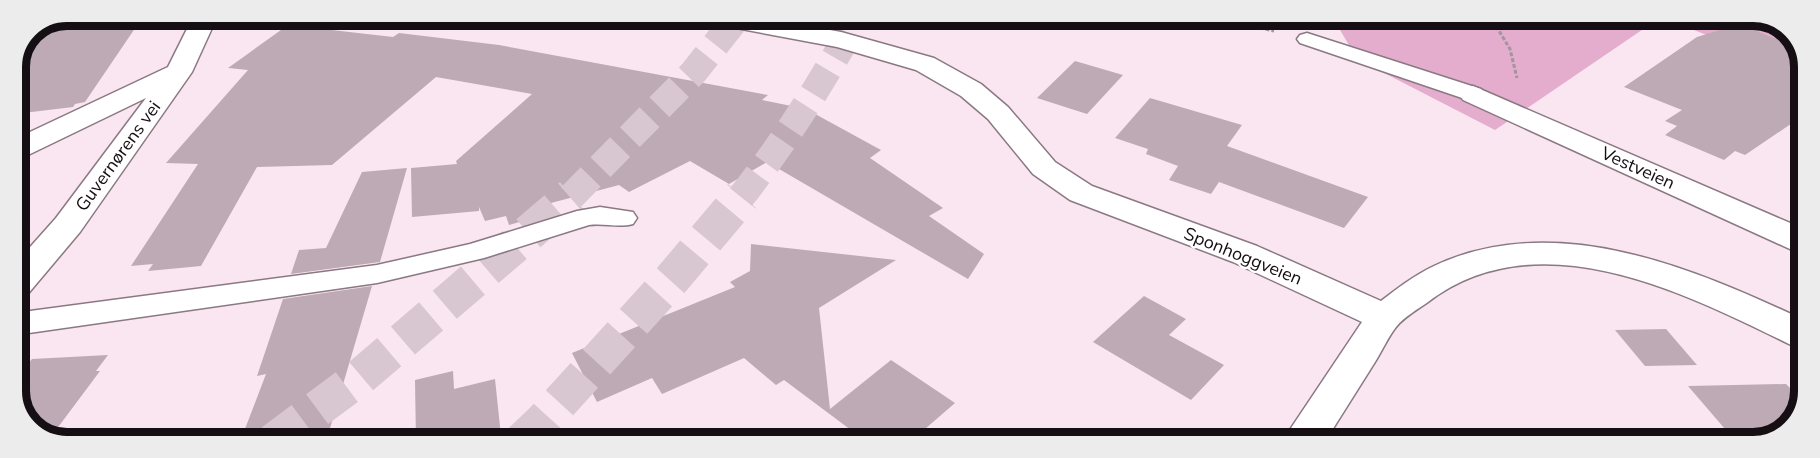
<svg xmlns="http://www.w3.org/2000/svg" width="1820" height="458" font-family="'Nunito Sans',sans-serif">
<rect width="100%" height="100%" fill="#fae6f1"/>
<path fill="#e4accd" d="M 1332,16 L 1764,16 C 1791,32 1805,39 1805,74 L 1661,17 L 1495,130 L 1357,59 Z"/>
<g fill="#bdaab4">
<path d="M 66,15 L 144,15 L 85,102 L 75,104 L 73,107 L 15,114 L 15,66 L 21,51 L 43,24 Z"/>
<path d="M 1739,24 L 1799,48 L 1805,60 L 1804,115 L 1745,155 L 1735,151 L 1724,160 L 1665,135 L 1677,126 L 1665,121 L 1682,110 L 1624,87 L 1697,37 Z"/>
<path d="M 288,25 L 393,37 L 399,33 L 499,45 L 768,95 L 762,100 L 806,109 L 881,150 L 870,158 L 943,208 L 929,216 L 984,254 L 968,279 L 767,162 L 729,184 L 690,161 L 629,192 L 619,185 L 551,203 L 554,212 L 509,225 L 506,216 L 485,221 L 479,207 L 479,211 L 412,217 L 411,168 L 457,164 L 456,161 L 532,94 L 436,77 L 332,165 L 257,167 L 201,266 L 148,271 L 153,264 L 131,266 L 198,164 L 166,163 L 248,70 L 228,68 Z"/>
<path d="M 1075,61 L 1123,75 L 1087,114 L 1037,98 Z"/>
<path d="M 1150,98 L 1242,125 L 1227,146 L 1368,197 L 1344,228 L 1219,182 L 1211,194 L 1169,180 L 1178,166 L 1146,154 L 1148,149 L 1115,138 Z"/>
<path d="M 407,168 L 380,262 L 291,274 L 299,250 L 326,248 L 362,172 Z"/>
<path d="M 751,244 L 896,260 L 819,308 L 830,409 L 891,360 L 955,403 L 910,442 L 867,442 L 784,380 L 776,385 L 744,358 L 662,394 L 652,378 L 597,402 L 572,353 L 735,287 L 730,282 L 750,271 Z"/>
<path d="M 372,286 L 326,442 L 240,442 L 266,374 L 257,376 L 283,299 Z"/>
<path d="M 1144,296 L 1186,319 L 1169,335 L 1224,365 L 1191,400 L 1093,342 Z"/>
<path d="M 1666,329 L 1697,365 L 1645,366 L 1615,330 Z"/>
<path d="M 108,355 L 96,371 L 100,371 L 50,438 L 28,426 L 15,398 L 15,379 L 32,359 Z"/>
<path d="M 453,371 L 454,389 L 495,379 L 501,436 L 476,442 L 416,442 L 415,380 Z"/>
<path d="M 1786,384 L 1804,402 L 1787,431 L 1754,443 L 1737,443 L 1688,386 Z"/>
</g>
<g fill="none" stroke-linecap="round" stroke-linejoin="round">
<g stroke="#d8c6d0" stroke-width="28" stroke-dasharray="28 14" stroke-linecap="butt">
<path d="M 571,197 L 693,73 L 739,15"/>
<path d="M 741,197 C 786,140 824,79 859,15"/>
</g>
<g stroke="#d8c6d0" stroke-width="37" stroke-dasharray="37 18" stroke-linecap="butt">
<path d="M 273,442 L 359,378 L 572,196"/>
<path d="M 521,442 L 542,422 L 672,279 L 742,196"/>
</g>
<g stroke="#8a7882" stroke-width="3">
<g id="service">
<path d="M 1307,33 L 1481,89 L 1484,94 L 1481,99 L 1473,101 L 1465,99 L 1300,43 L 1297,39 L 1300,35 Z"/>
<path d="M 600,207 L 633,212 L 637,218 L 633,224 C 619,228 604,223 589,225 L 484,258 L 377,283 L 15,335 L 15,313 L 377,265 L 470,244 L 577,211 Z"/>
</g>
</g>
<g stroke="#8a7882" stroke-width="3">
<g id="minor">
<path d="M 194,15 L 218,15 L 192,72 L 80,232 L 27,295 L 15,299 L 15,264 L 56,218 L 146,98 L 26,156 L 15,159 L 15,139 L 168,67 Z"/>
<path d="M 692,15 L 747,15 L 841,32 L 934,58 L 981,84 L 1008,107 L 1055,162 L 1092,186 L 1257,246 L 1381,301 C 1398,288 1415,275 1434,266 C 1555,209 1693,268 1804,320 L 1804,349 L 1791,345 C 1685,293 1538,218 1428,302 C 1418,309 1404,317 1396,327 C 1388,337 1382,351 1375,362 C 1358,389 1341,416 1324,443 L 1281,443 L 1362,322 L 1233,262 L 1070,200 L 1033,174 L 988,119 L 961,96 L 916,70 L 837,47 L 704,22 L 695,20 Z"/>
<path d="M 1473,86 L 1804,229 L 1804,253 L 1792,250 L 1463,100 L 1459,94 L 1463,88 Z"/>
</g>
</g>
<g stroke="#a3949d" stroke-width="3" stroke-dasharray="4 2" stroke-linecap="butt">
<path d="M 1207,16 L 1274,31"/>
<path d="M 1490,16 L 1510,49 L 1517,78"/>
</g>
<use href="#service" fill="#fff" fill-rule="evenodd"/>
<use href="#minor" fill="#fff" fill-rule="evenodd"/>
</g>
<g text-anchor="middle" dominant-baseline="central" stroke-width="4.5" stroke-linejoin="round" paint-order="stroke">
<g font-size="18" fill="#150f13" stroke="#fff">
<text transform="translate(118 156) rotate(-54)">Guvernørens vei</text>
<text transform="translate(1638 168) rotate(24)">Vestveien</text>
<text transform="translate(1243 256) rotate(22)">Sponhoggveien</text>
</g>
</g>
<path d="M0 0H1820V458H0ZM67 26H1753A41 41 0 0 1 1794 67V391A41 41 0 0 1 1753 432H67A41 41 0 0 1 26 391V67A41 41 0 0 1 67 26Z" fill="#ececec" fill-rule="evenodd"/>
<path fill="none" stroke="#150f13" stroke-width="8" d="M67 26H1753A41 41 0 0 1 1794 67V391A41 41 0 0 1 1753 432H67A41 41 0 0 1 26 391V67A41 41 0 0 1 67 26Z"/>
</svg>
